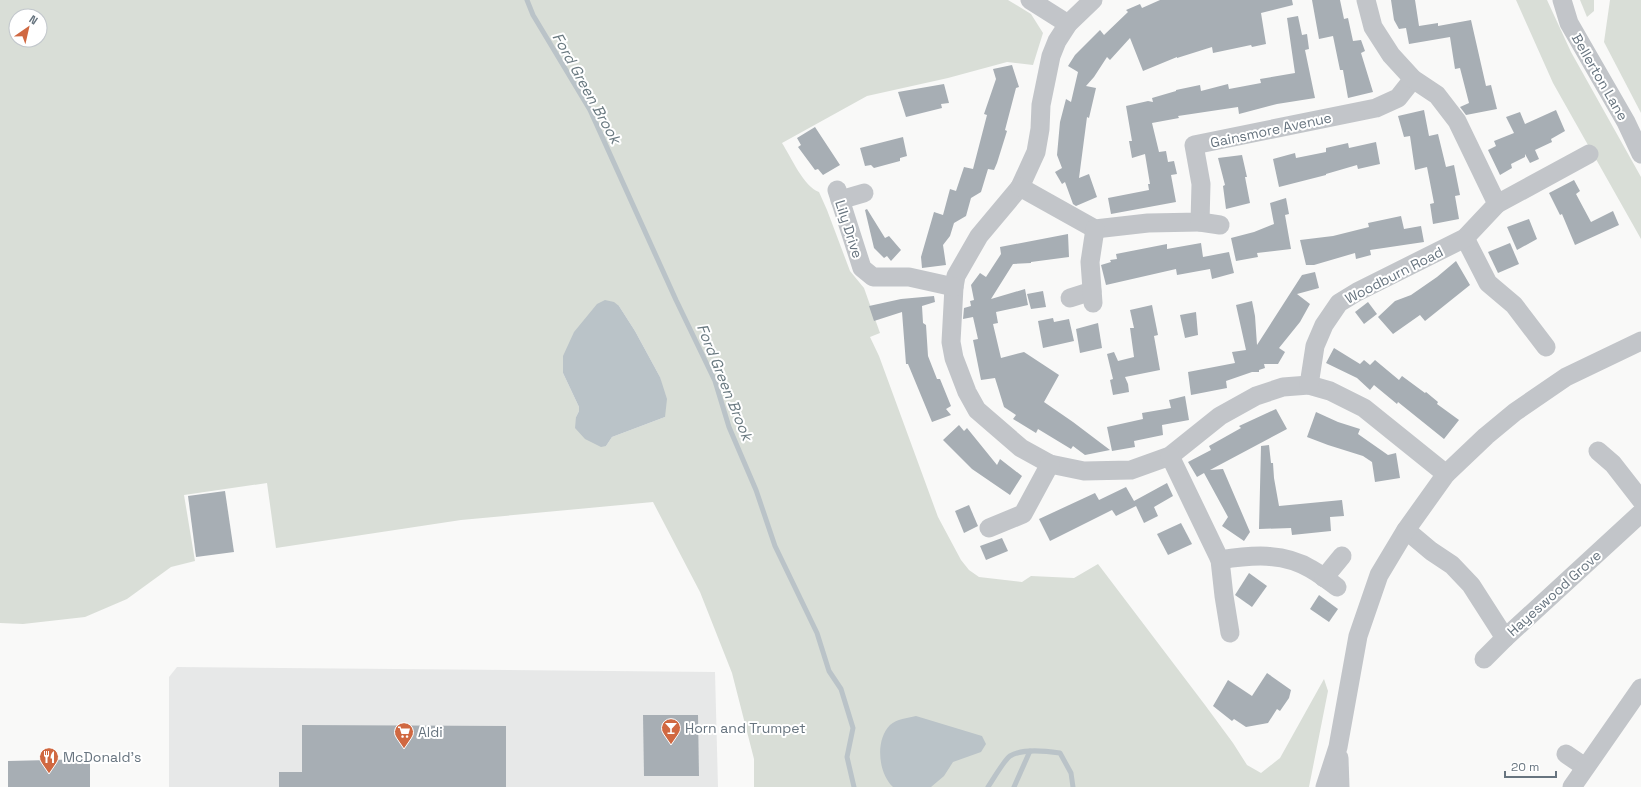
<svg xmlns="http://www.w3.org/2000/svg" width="1641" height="787" font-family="'Space Grotesk',sans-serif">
<rect width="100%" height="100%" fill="#f9f9f8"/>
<path fill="#e7e8e8" d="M 177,667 L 715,672 L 718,787 L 169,787 L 169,677 Z"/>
<g fill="#d9ded7" fill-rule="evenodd">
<path d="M 0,0 L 1008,0 L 1031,14 L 1043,33 L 1033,65 L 1007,62 L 948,78 L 867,96 L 782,143 C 791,157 804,187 819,192 L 827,210 L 850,271 L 864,288 L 880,333 L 870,337 L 879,356 L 938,517 L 961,560 L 969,570 L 979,577 L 1022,582 L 1031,576 L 1074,578 L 1098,564 L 1205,705 L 1233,743 L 1247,765 L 1261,773 L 1280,758 L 1324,679 L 1328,691 L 1309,787 L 754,787 L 754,759 L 732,673 L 700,592 L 653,502 L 461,520 L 276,548 L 267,483 L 184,495 L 195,561 L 171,567 L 127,599 L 85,617 L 23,624 L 0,623 ZM 16,16 L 40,16 L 40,40 L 16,40 ZM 619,306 L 635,331 L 660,377 L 665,417 L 612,437 L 606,446 L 576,417 L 579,411 L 579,407 L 563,373 Z"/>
<path d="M 1516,0 L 1547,0 L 1571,52 L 1641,177 L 1641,239 L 1553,83 Z"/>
<path d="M 1580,0 L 1594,0 L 1594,11 L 1587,17 Z"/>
<path d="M 1610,0 L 1641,0 L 1641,113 L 1604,42 Z"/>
</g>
<g fill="#bac3c8">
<path d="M 605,300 L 614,302 L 619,306 L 635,331 L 660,377 L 667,399 L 665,417 L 612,437 L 606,446 L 601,447 L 585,439 L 575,428 L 576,417 L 579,411 L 579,407 L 563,373 L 563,356 L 574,332 L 597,304 Z"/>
<path d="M 916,716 L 982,736 L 986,744 L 981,752 L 953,762 L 944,776 L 931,787 L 893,787 C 878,773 875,740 890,725 C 897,719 907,718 916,716 Z"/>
</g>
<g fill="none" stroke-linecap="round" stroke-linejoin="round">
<g stroke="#bac3c8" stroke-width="5">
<path d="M 527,0 L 533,15 L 590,110 L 676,300 L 715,381 L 729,427 L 756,490 L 775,546 L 817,633 L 829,671 L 841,689 L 853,728 L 847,757 L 854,787"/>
<path d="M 988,787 C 992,781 1005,759 1010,756 C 1023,748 1046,751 1060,753 L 1071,773 L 1073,787"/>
<path d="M 1014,787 L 1030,751"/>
</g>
</g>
<g fill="#a7aeb4">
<path d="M 1160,0 L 1292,0 L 1293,5 L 1261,13 L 1266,44 L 1252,47 L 1251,45 L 1213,53 L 1212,47 L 1177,58 L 1177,57 L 1143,71 L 1130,38 L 1110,60 L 1107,57 L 1094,77 L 1086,86 L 1096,88 L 1089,118 L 1087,117 L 1079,178 L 1089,174 L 1097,197 L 1076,206 L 1073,204 L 1065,182 L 1062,184 L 1055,172 L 1062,168 L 1057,155 L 1060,122 L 1066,99 L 1071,102 L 1078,72 L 1068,66 L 1075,55 L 1100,30 L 1104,35 L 1128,12 L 1126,10 L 1140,4 L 1142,8 Z"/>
<path d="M 1312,0 L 1340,0 L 1344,19 L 1348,18 L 1353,41 L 1361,40 L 1365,51 L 1361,53 L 1373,92 L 1348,98 L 1343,70 L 1340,70 L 1333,36 L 1319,39 Z"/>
<path d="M 1391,0 L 1415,0 L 1419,26 L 1438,23 L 1438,26 L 1471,20 L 1486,86 L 1491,85 L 1497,109 L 1466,115 L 1460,107 L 1469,103 L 1460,68 L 1455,69 L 1450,37 L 1409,44 L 1406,28 L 1399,29 L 1394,20 Z"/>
<path d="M 1298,16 L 1302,35 L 1307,34 L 1309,49 L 1305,50 L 1315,98 L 1277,104 L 1239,114 L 1238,107 L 1178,116 L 1179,118 L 1152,123 L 1159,152 L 1166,151 L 1168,162 L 1174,161 L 1177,174 L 1171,175 L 1176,202 L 1111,214 L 1108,198 L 1149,190 L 1148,184 L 1150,184 L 1145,154 L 1132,158 L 1129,141 L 1132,141 L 1126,106 L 1148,101 L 1153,102 L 1152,98 L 1176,91 L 1176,90 L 1200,85 L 1201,91 L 1228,84 L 1229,89 L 1261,83 L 1260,79 L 1295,73 L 1287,18 Z"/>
<path d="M 1012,65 L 1019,87 L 1016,88 L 1005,130 L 1007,131 L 997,163 L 994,170 L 988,169 L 981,192 L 971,198 L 966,216 L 954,223 L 950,236 L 943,245 L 946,265 L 922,268 L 921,257 L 934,212 L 943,215 L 950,189 L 956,191 L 964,167 L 973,169 L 987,115 L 984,114 L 996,79 L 993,69 Z"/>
<path d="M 944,84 L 949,103 L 941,104 L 942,108 L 906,117 L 898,92 Z"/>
<path d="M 1424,110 L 1429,136 L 1438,134 L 1446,167 L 1454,165 L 1460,195 L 1455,196 L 1459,219 L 1433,224 L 1430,204 L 1434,203 L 1427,167 L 1415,170 L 1410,136 L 1404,137 L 1398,116 Z"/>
<path d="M 1556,110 L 1565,131 L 1551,139 L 1552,142 L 1535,150 L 1539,159 L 1530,163 L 1525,154 L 1525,157 L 1511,164 L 1512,168 L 1500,175 L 1488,150 L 1496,146 L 1494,141 L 1514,133 L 1506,117 L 1520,112 L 1525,124 Z"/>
<path d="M 815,127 L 840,165 L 823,175 L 818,169 L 815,170 L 798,147 L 801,145 L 797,138 Z"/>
<path d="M 903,137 L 907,156 L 900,158 L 900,161 L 874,168 L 871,165 L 865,166 L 860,148 Z"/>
<path d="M 1376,142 L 1380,164 L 1358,169 L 1357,165 L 1326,174 L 1326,175 L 1279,187 L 1273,159 L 1295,153 L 1296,158 L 1326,152 L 1326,148 L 1348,143 L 1349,148 Z"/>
<path d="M 1242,155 L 1247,177 L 1245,177 L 1250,203 L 1226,209 L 1223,186 L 1225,185 L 1218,158 Z"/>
<path d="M 1574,180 L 1580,191 L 1576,194 L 1591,222 L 1613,211 L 1619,225 L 1575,245 L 1562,214 L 1560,215 L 1549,193 Z"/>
<path d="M 1286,198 L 1289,214 L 1285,215 L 1291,249 L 1257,253 L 1258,257 L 1236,261 L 1231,238 L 1254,232 L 1274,224 L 1270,203 Z"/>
<path d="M 867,209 L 885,238 L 889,236 L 901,250 L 891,261 L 887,256 L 884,258 L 874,248 L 865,210 Z"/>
<path d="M 1401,216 L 1404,229 L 1421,226 L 1424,242 L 1370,250 L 1371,255 L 1356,259 L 1355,253 L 1314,265 L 1306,265 L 1300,240 L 1333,236 L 1369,227 L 1368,223 Z"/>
<path d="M 1529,219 L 1537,239 L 1517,250 L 1507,227 Z"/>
<path d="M 1068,234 L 1069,257 L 1031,262 L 1031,263 L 1013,264 L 991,299 L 1025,289 L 1028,305 L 996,312 L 998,323 L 993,324 L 1001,358 L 1024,352 L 1059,375 L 1044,402 L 1073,422 L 1110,450 L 1085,455 L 1073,446 L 1071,449 L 1038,429 L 1036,433 L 1013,419 L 1016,415 L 1004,407 L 995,378 L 981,380 L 973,340 L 978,339 L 973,317 L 963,319 L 964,308 L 971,306 L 970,301 L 974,300 L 971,285 L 980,273 L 986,277 L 1001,254 L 1000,247 Z"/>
<path d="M 1201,243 L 1203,257 L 1229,252 L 1234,273 L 1212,279 L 1210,269 L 1177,275 L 1176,269 L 1106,285 L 1101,265 L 1111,262 L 1110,260 L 1117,259 L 1116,254 L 1167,244 L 1167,249 Z"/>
<path d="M 1510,243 L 1519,264 L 1498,273 L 1488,252 Z"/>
<path d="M 1456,261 L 1470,285 L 1425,321 L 1420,315 L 1393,334 L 1378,317 L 1395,301 L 1411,295 L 1437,277 Z"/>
<path d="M 1315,272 L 1319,288 L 1297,294 L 1310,304 L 1300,322 L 1279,348 L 1285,352 L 1278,364 L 1264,364 L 1265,368 L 1259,370 L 1259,372 L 1252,372 L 1226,381 L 1227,388 L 1191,395 L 1188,372 L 1235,363 L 1232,352 L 1246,350 L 1236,305 L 1252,301 L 1255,316 L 1257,345 L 1302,275 Z"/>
<path d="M 1043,291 L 1046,307 L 1031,309 L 1027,294 Z"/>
<path d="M 934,296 L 935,302 L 922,306 L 923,323 L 926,325 L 928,356 L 937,379 L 940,379 L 951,406 L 946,409 L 951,415 L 932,422 L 908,364 L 906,364 L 902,312 L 874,321 L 869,306 L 901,299 Z"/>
<path d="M 1368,302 L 1377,314 L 1364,324 L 1355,312 Z"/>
<path d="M 1152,305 L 1158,335 L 1154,336 L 1160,370 L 1125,377 L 1128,384 L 1129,392 L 1113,395 L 1110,380 L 1113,379 L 1107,354 L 1114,352 L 1118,361 L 1134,357 L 1130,328 L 1134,328 L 1130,310 Z"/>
<path d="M 1196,312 L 1198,335 L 1185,338 L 1180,315 Z"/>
<path d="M 1053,318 L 1054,322 L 1069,319 L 1074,341 L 1043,348 L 1038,321 Z"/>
<path d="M 1098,323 L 1102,348 L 1080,353 L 1076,329 Z"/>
<path d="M 1334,348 L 1360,364 L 1364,360 L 1370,365 L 1375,360 L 1399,380 L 1402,376 L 1425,393 L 1426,392 L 1438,402 L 1437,404 L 1459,420 L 1444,439 L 1398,402 L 1397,404 L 1374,385 L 1370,390 L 1357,378 L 1326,363 Z"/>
<path d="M 1185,396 L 1189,420 L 1162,425 L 1163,435 L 1134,441 L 1135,447 L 1112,451 L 1107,427 L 1143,419 L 1142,413 L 1171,408 L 1169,400 Z"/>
<path d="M 1276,409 L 1287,429 L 1210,470 L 1223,469 L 1250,532 L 1244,541 L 1222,526 L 1228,517 L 1204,473 L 1197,477 L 1188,462 L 1211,450 L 1209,446 L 1241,428 L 1239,426 Z"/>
<path d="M 1316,412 L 1338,422 L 1360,429 L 1358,434 L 1388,455 L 1396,453 L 1400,478 L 1375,482 L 1372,462 L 1363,456 L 1328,445 L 1307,437 Z"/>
<path d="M 959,425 L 964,431 L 967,428 L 997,465 L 1000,459 L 1022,476 L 1010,495 L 972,469 L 943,440 Z"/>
<path d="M 1269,445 L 1271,463 L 1273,463 L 1274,478 L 1279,506 L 1342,500 L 1344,516 L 1330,517 L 1331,531 L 1292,535 L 1291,528 L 1259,529 L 1261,446 Z"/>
<path d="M 1167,483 L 1173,496 L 1154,507 L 1158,516 L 1144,523 L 1136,506 L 1116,516 L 1112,510 L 1050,541 L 1039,519 L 1095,493 L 1099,500 L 1126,487 L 1134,501 Z"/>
<path d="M 225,491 L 234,552 L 196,557 L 188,496 Z"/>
<path d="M 969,505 L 978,526 L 964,533 L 955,511 Z"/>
<path d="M 1181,523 L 1192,544 L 1168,555 L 1157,534 Z"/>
<path d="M 1002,538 L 1008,551 L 986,560 L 980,546 Z"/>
<path d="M 1249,573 L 1267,586 L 1252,607 L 1235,595 Z"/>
<path d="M 1319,595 L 1338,609 L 1329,622 L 1310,609 Z"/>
<path d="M 1267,673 L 1291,690 L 1289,698 L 1280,711 L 1277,709 L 1268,723 L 1246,727 L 1234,719 L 1232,721 L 1213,706 L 1228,680 L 1252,696 Z"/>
<path d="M 643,715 L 698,715 L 699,776 L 644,776 Z"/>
<path d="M 302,725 L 506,726 L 506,787 L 279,787 L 279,772 L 302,772 Z"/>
<path d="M 90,759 L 90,787 L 8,787 L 8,761 Z"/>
</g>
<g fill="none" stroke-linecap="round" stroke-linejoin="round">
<g stroke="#c2c5c9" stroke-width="19">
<path d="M 1030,0 L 1068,24"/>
<path d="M 1093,0 L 1068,24 L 1057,41 L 1051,56 L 1041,105 L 1040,129 L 1036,152 L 1020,187 L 979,236 L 956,276 L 954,287 L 951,342 L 954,358 L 967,392 L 977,410 L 1021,448 L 1050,464 L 1084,471 L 1131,470 L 1170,456 L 1220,416 L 1256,396 L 1283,387 L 1309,385 L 1330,391 L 1364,408 L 1446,474"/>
<path d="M 1562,0 L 1569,23 L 1626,122 L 1641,154"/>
<path d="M 1020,187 L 1095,229 L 1148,223 L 1200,222 L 1201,184 L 1194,145 L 1376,108 L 1398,98 L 1413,79"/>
<path d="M 837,190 L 862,268 L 873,277 L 909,277 L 954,287"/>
<path d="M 840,200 L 864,193"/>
<path d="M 1497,204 L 1589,154"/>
<path d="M 1200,222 L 1220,225"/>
<path d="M 1465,238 L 1488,283 L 1514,305 L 1546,347"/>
<path d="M 1070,298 L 1092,291"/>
<path d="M 1093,303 L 1090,262 L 1095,229"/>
<path d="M 1309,385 L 1315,346 L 1324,325 L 1339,303 L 1357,292 L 1465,238 L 1497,204 L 1457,121 L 1437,95 L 1413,79 L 1391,55 L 1373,27 L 1366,0"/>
<path d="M 1598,451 L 1613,464 L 1641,500"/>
<path d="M 1170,456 L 1220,560 C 1251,555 1283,552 1311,569 C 1320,574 1329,581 1337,587"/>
<path d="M 989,528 L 1023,514 L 1050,464"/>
<path d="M 1406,530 L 1431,551 L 1452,565 L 1471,585 L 1505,638 L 1641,513"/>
<path d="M 1220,560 L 1224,596 L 1230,633"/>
<path d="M 1324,578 L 1342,556"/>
<path d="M 1484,659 L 1505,638"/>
<path d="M 1566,754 L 1585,767"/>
<path d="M 1339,758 L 1340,787"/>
<path d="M 1325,787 L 1338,747 L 1358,636 L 1379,575 L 1406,530 L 1446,474 L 1486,436 L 1515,412 L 1566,377 L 1641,341"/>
<path d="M 1572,787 L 1641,688"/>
</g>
</g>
<defs>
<g id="bar-pin" transform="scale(1)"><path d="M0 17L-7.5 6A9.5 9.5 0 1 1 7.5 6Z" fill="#d06841" stroke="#fff"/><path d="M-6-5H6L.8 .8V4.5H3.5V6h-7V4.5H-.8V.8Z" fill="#fff"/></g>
<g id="supermarket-pin" transform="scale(1)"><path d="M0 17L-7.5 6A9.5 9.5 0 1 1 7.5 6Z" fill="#d06841" stroke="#fff"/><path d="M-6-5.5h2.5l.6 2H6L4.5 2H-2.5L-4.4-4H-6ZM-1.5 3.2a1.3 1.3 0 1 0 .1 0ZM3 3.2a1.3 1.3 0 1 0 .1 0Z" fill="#fff"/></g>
<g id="restaurant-pin" transform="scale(1)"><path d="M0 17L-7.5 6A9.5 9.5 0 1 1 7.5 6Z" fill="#d06841" stroke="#fff"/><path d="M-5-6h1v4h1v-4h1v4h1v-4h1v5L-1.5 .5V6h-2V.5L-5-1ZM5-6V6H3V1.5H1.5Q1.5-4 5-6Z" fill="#fff"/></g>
</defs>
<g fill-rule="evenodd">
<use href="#bar-pin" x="671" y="728"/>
<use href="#supermarket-pin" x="404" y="732"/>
<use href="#restaurant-pin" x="49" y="757"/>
</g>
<g text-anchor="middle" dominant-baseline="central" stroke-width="4" stroke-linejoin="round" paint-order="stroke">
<g font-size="14" fill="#67747f" stroke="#fff">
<text transform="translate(1600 77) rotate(60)">Bellerton Lane</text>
<text transform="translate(1271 130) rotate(-12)">Gainsmore Avenue</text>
<text transform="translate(849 229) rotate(72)">Lily Drive</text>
<text transform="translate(1394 275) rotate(-27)">Woodburn Road</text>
<text transform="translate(1554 593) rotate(-42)">Hayeswood Grove</text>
</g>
<g font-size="14" fill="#67747f" stroke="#fff" text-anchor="start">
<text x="685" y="728">Horn and Trumpet</text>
<text x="418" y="732">Aldi</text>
<text x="63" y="757">McDonald's</text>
</g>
<g font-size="15" font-style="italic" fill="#68787f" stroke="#fff">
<text transform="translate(587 88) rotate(61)">Ford Green Brook</text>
<text transform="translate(725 382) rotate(68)">Ford Green Brook</text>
</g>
</g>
<g transform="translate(28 28) rotate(34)"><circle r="19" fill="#ffffff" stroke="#c2c7cc"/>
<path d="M0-3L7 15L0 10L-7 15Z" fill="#d06841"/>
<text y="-6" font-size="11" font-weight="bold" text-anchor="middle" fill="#67747f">N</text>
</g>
<path d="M1505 771v6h51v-6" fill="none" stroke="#67747f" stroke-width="2"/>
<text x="1511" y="771" font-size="12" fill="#67747f" stroke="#ffffff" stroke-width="3" paint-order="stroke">20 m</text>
</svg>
